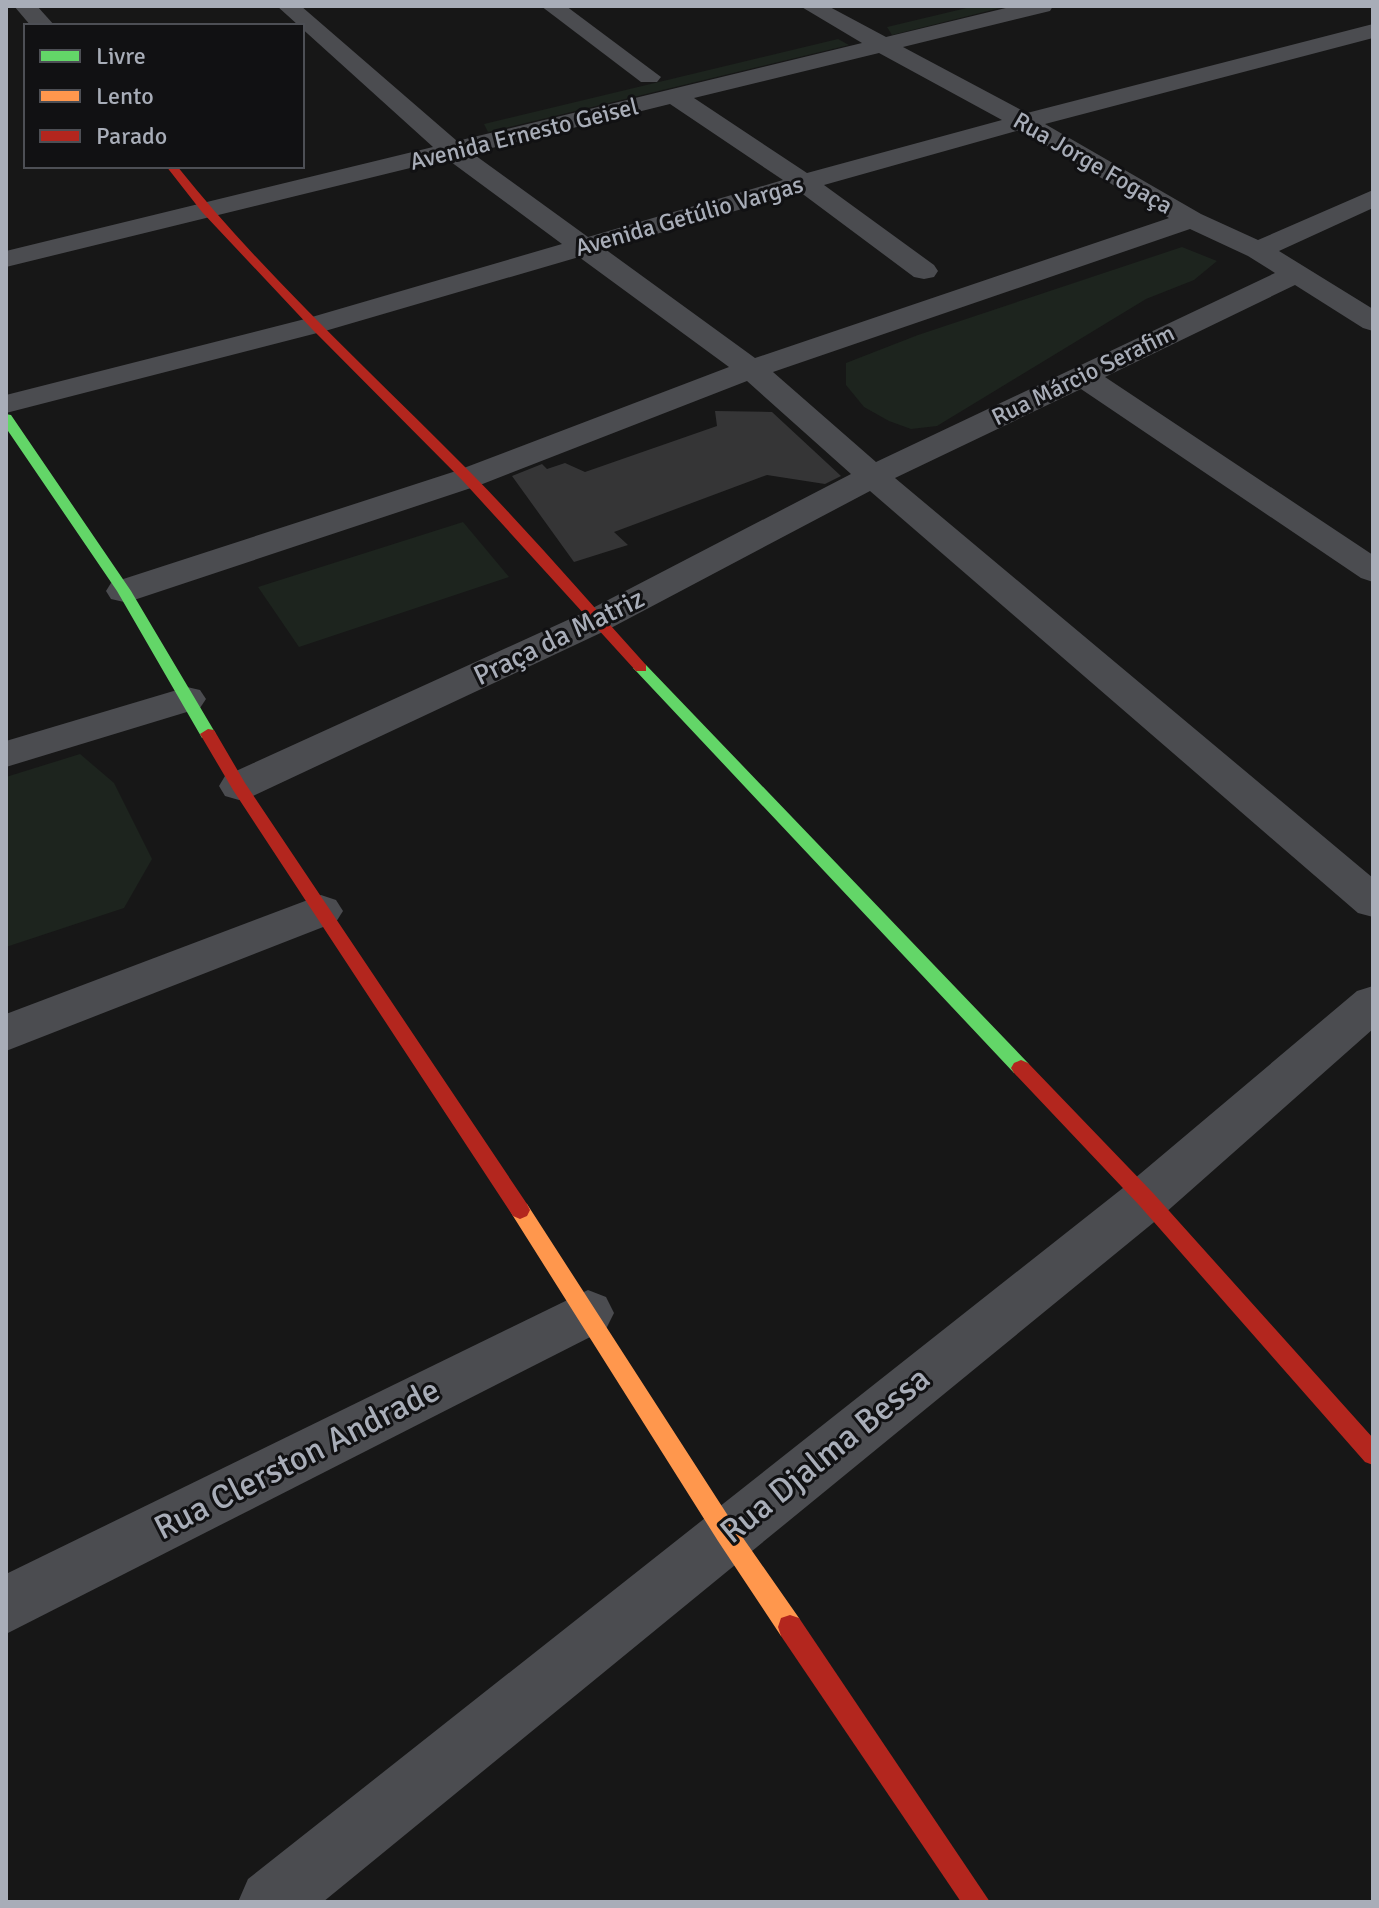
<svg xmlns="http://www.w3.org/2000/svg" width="1379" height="1908" font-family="Signika,sans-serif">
<rect width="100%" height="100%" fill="#171717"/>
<g fill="#1d241e">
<path d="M 975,6 L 1008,6 L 892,35 L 887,27 Z"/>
<path d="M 838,39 L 849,45 L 488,132 L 484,124 Z"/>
<path d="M 1182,247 L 1217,261 L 1194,280 L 1146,299 L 937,426 L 911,429 L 889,421 L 864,407 L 846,385 L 846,363 L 918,335 Z"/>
<path d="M 463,522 L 509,577 L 299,647 L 258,587 Z"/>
<path d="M 80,754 L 114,783 L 152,859 L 124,908 L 6,947 L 6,777 Z"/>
</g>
<path fill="#353536" d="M 715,411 L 772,412 L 841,476 L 825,484 L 767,475 L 614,532 L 628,545 L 574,562 L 512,476 L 542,464 L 547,469 L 565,463 L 585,472 L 717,426 Z"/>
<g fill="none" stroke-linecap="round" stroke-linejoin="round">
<g fill="#4b4c50" fill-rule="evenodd">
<path d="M 14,6 L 37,6 L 55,26 L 31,26 Z"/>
<path d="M 277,6 L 301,6 L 457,141 L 862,43 L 800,6 L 828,6 L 886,37 L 1014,6 L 1053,6 L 1050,11 L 903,47 L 1027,113 L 1373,24 L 1373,38 L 1045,124 L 1201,214 L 1258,240 L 1373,190 L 1373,208 L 1279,251 L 1373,309 L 1373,331 L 1363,328 L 1295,285 L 1105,377 L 1373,555 L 1373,582 L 1361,578 L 1081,389 L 895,478 L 1373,878 L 1373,917 L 1358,913 L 870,491 L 609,629 L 253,796 L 239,800 L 225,796 L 219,786 L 225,776 L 583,613 L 851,474 L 747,381 L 480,485 L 137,599 L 124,602 L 111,599 L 106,591 L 111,583 L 456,471 L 729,367 L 579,257 L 325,331 L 6,413 L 6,395 L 305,319 L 562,244 L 447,159 L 6,267 L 6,251 L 433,147 ZM 879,53 L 1002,120 L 807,173 L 694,98 ZM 670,104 L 783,180 L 588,237 L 472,153 ZM 1020,130 L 1169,218 L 755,358 L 605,249 L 800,192 L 914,277 L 924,279 L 934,277 L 938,271 L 934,265 L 824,185 ZM 1190,229 L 1248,256 L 1275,273 L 876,462 L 773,372 Z"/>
<path d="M 541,6 L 566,6 L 661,77 L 657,82 L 641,82 Z"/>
<path d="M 187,687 L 200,690 L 206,699 L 200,708 L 6,767 L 6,741 Z"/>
<path d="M 321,895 L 336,900 L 343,911 L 336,922 L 6,1051 L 6,1014 Z"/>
<path d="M 1373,986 L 1373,1029 L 1164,1214 L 323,1902 L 238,1902 L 248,1879 L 1128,1184 L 1357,991 Z"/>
<path d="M 588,1290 L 606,1297 L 614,1313 L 606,1329 L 6,1634 L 6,1574 Z"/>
</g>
<g fill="#63d668" fill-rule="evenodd">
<path d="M 6,414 L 11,415 L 131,591 L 216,734 L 214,738 L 202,738 L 117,591 L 6,428 Z"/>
<path d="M 641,663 L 646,665 L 1028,1063 L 1031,1068 L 1028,1073 L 1014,1073 L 636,671 L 633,668 Z"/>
</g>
<path fill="#ff974d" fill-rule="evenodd" d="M 520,1201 L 527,1204 L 734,1525 L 799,1618 L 802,1627 L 799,1636 L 790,1639 L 781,1636 L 718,1541 L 513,1216 L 510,1210 L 513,1204 Z"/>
<g fill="#b3261e" fill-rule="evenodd">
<path d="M 166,166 L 177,166 C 265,276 371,372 470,472 C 531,534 588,601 646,665 L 646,671 L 636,671 L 463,481 L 311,328 L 202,212 Z"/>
<path d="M 208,729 L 214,730 L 245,783 L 527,1204 L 530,1210 L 527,1216 L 520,1219 L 513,1216 L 233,790 L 200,734 Z"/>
<path d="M 1021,1060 L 1028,1063 L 1153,1193 L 1373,1438 L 1373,1465 L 1365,1462 L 1139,1205 L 1014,1073 L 1011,1068 L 1014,1063 Z"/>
<path d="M 790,1615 L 799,1618 L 990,1902 L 961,1902 L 781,1636 L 778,1627 L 781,1618 Z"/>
</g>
</g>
<g text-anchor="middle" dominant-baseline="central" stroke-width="6" stroke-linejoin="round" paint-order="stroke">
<g font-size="24" fill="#a8adb8" stroke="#111113">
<text transform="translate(524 134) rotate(-14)">Avenida Ernesto Geisel</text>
<text transform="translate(1093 163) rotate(30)">Rua Jorge Fogaça</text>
<text transform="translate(689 216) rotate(-16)">Avenida Getúlio Vargas</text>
<text transform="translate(1083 375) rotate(-26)">Rua Márcio Serafim</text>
</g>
<g font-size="28" fill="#a8adb8" stroke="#111113">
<text transform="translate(559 637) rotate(-26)">Praça da Matriz</text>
</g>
<g font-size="34" fill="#a8adb8" stroke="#111113">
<text transform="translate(825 1455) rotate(-39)">Rua Djalma Bessa</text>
<text transform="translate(297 1459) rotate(-27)">Rua Clerston Andrade</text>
</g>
</g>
<rect width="1379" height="1908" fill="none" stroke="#a8adb8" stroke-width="16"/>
<rect x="24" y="24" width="280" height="144" fill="#111113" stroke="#4d4f55" stroke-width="2"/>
<rect x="40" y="50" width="40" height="12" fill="#63d668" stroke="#4d4f55" stroke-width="2"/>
<text x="96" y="64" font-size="24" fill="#a8adb8">Livre</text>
<rect x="40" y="90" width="40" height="12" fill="#ff974d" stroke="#4d4f55" stroke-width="2"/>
<text x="96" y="104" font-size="24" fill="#a8adb8">Lento</text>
<rect x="40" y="130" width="40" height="12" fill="#b3261e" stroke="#4d4f55" stroke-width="2"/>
<text x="96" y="144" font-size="24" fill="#a8adb8">Parado</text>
</svg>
